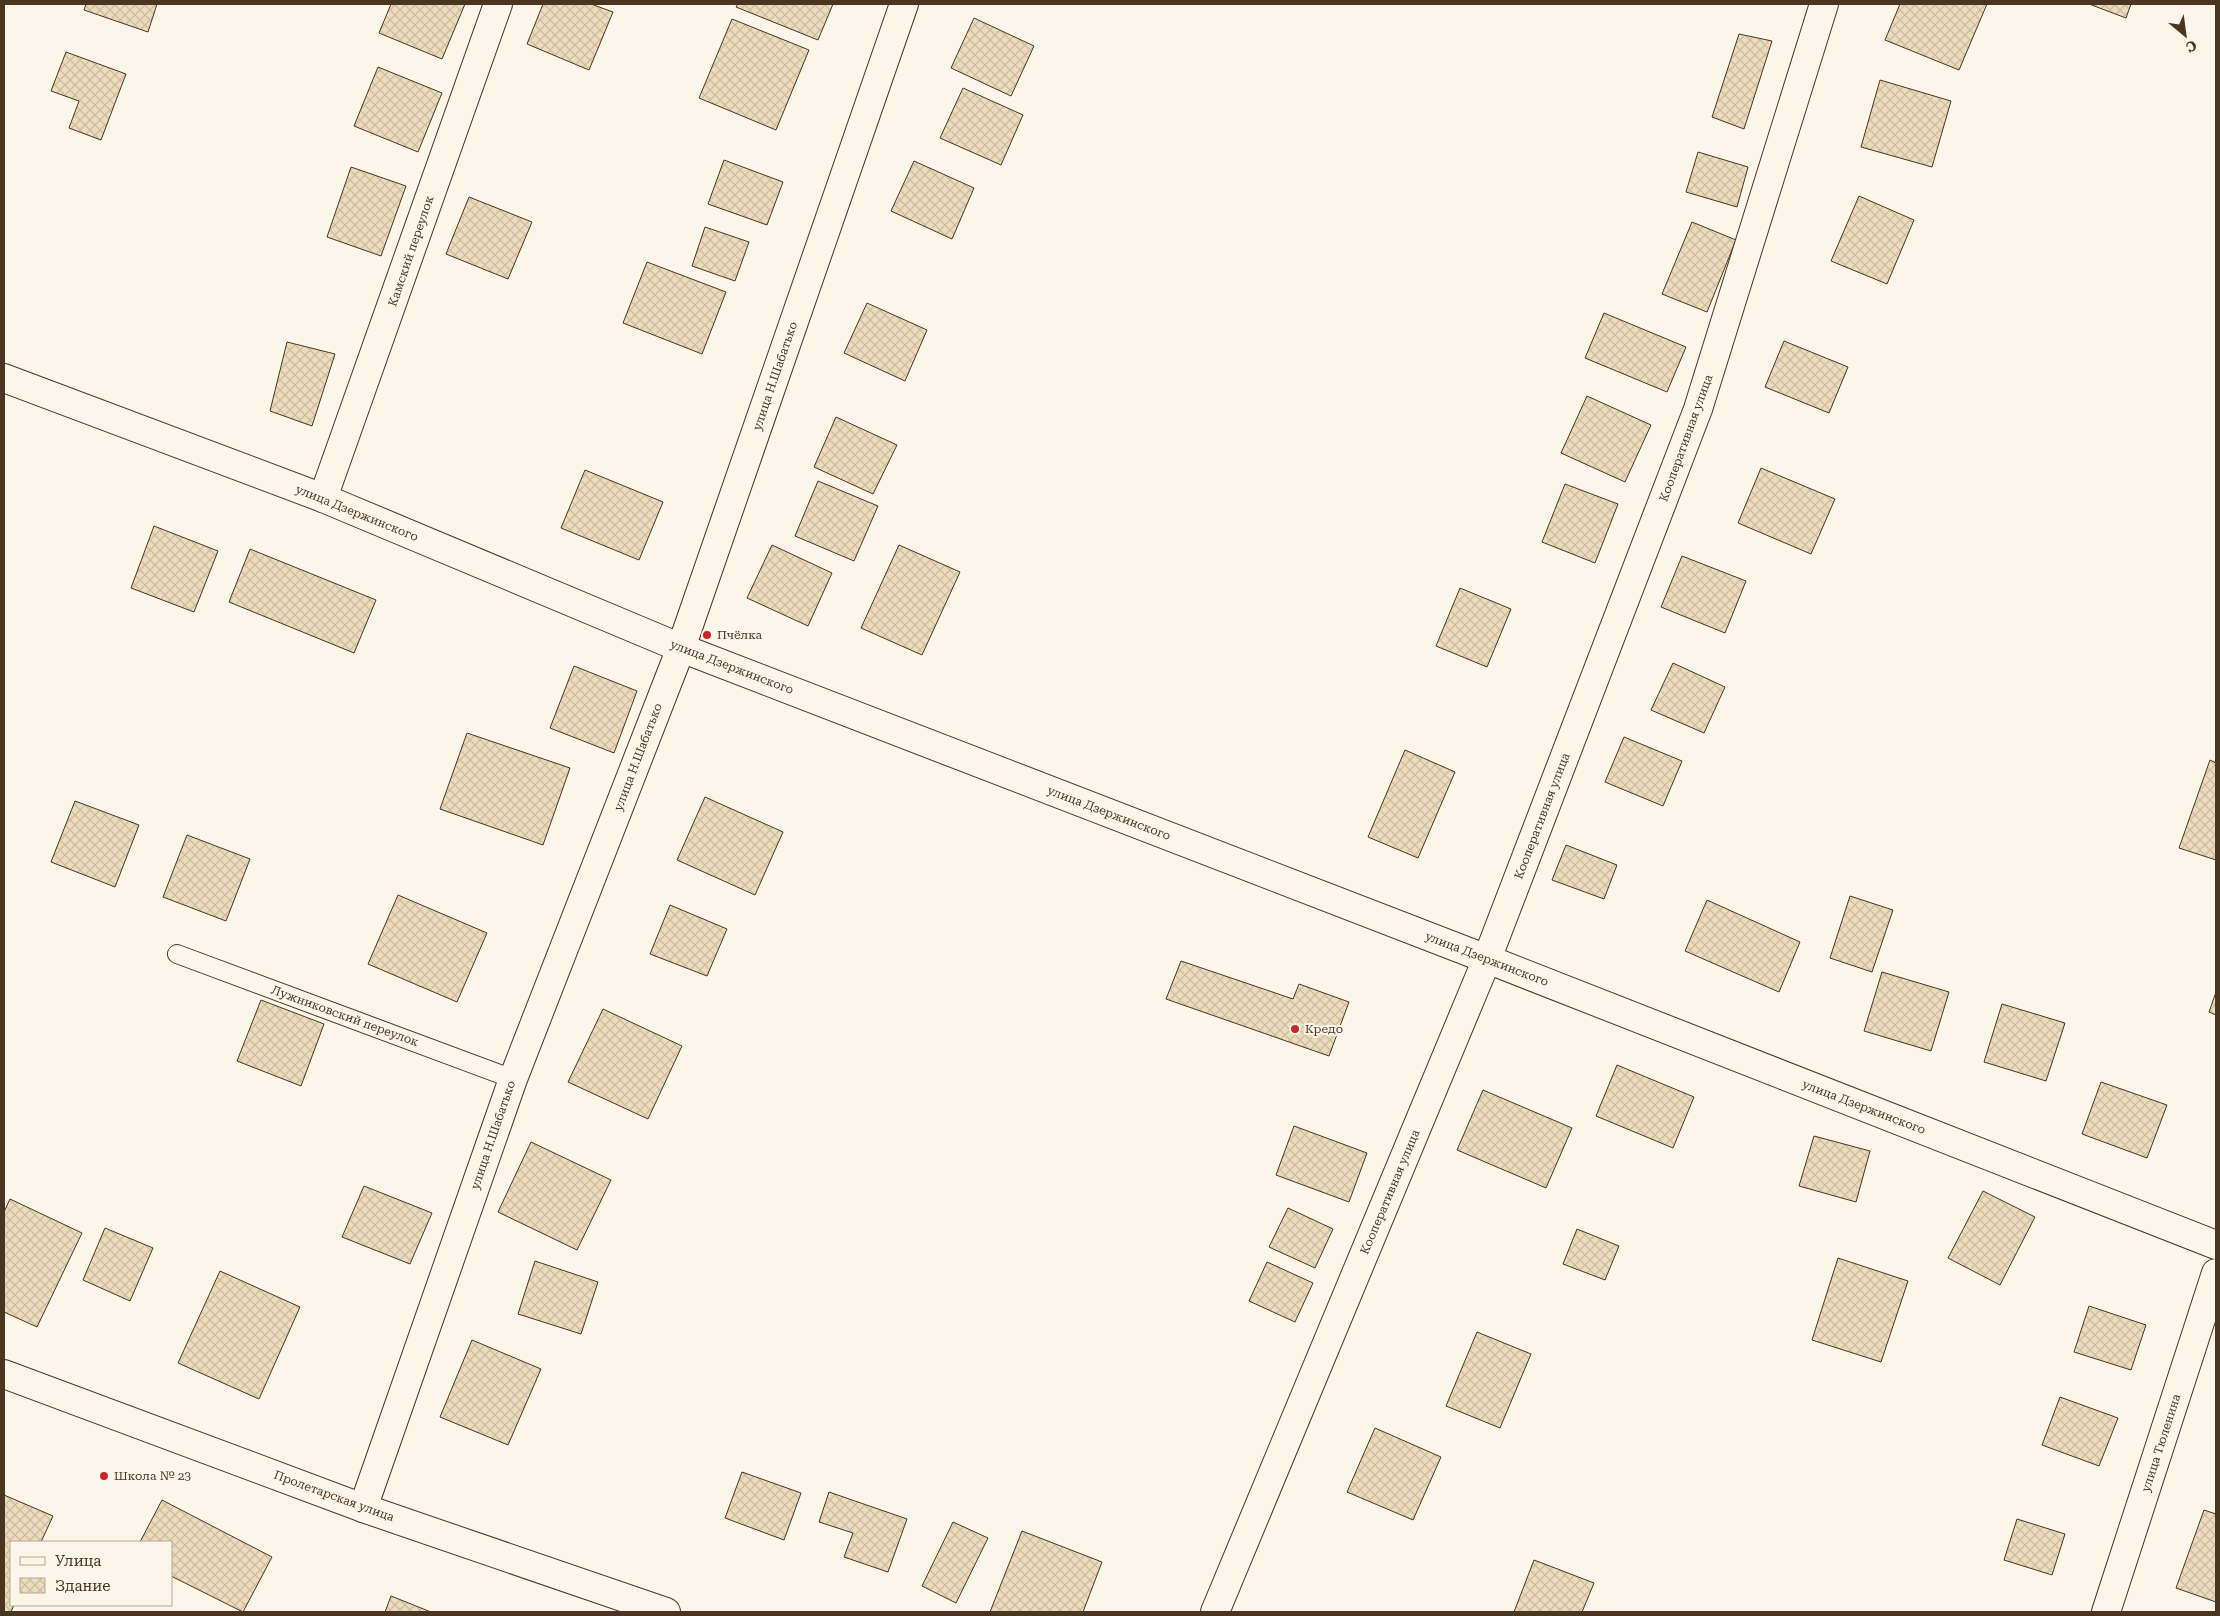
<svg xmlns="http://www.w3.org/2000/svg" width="2220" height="1616" font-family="'Roboto Serif',serif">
<defs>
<pattern id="building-cross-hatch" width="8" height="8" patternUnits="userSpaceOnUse" patternTransform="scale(1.25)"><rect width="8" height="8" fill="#ecdcbc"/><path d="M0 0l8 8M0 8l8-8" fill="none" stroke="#ccbda1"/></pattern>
</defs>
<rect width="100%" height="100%" fill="#fbf6e9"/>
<g fill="url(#building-cross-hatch)" stroke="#4a3520">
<path d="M 86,4 L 157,4 L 148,32 L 84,10 Z"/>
<path d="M 391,4 L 465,4 L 442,59 L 379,33 Z"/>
<path d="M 543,4 L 591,4 L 613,12 L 589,70 L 527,44 Z"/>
<path d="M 738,4 L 833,4 L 818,40 L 736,7 Z"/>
<path d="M 1900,4 L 1987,4 L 1959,70 L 1885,40 Z"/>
<path d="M 2089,4 L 2131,4 L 2126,18 Z"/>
<path d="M 974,18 L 1034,46 L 1011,96 L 951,68 Z"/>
<path d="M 732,19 L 809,50 L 776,130 L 699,98 Z"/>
<path d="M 1739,34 L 1772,41 L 1744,129 L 1712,117 Z"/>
<path d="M 66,52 L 126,74 L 101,140 L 69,128 L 79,101 L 51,91 Z"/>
<path d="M 378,67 L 442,93 L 418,152 L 354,126 Z"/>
<path d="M 1880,80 L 1951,101 L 1932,167 L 1861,147 Z"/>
<path d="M 963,88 L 1023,115 L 1001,165 L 940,138 Z"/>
<path d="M 1698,152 L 1748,167 L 1737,207 L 1686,192 Z"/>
<path d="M 724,160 L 783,182 L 767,225 L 708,204 Z"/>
<path d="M 914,161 L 974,188 L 952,239 L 891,211 Z"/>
<path d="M 351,167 L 406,186 L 381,256 L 327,237 Z"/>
<path d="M 1859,196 L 1914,220 L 1887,284 L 1831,261 Z"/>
<path d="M 469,197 L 532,222 L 508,279 L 446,254 Z"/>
<path d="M 1692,222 L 1736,240 L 1707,312 L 1662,294 Z"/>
<path d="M 705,227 L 749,242 L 735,281 L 692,266 Z"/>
<path d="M 647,262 L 726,292 L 702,354 L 623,323 Z"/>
<path d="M 867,303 L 927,330 L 905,381 L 844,353 Z"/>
<path d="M 1604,313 L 1686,347 L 1667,392 L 1585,358 Z"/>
<path d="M 1784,341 L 1848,367 L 1829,413 L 1765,387 Z"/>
<path d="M 287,342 L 335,354 L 312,426 L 270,411 Z"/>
<path d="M 1587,396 L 1651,425 L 1625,482 L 1561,453 Z"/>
<path d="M 836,417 L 897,445 L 873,494 L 814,467 Z"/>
<path d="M 1761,468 L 1835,499 L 1811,554 L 1738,523 Z"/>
<path d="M 585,470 L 663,502 L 639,560 L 561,528 Z"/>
<path d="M 818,481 L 878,506 L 854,561 L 795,536 Z"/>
<path d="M 1565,484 L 1618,504 L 1595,563 L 1542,542 Z"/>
<path d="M 154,526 L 218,551 L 194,612 L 131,588 Z"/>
<path d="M 772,545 L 832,573 L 808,626 L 747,598 Z"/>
<path d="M 899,545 L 960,572 L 922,655 L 861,628 Z"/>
<path d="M 250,549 L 376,600 L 354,653 L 229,602 Z"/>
<path d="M 1682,556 L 1746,581 L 1725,633 L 1661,607 Z"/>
<path d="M 1460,588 L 1511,609 L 1487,667 L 1436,646 Z"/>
<path d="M 1673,663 L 1725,687 L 1704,733 L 1651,710 Z"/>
<path d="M 574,666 L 637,691 L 614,753 L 550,728 Z"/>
<path d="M 467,733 L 570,768 L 543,845 L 440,809 Z"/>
<path d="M 1624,737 L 1682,761 L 1663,806 L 1605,782 Z"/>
<path d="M 1405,750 L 1455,772 L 1418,858 L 1368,837 Z"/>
<path d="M 2210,760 L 2216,763 L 2216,860 L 2179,848 Z"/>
<path d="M 705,797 L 783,832 L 755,895 L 677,860 Z"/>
<path d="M 75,801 L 139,825 L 115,887 L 51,862 Z"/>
<path d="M 187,835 L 250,859 L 226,921 L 163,897 Z"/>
<path d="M 1566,845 L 1617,865 L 1604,899 L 1552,880 Z"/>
<path d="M 398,895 L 487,933 L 457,1002 L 368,964 Z"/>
<path d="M 1850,896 L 1893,910 L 1872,972 L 1830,958 Z"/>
<path d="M 1707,900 L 1800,942 L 1779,992 L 1685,951 Z"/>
<path d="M 670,905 L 727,929 L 707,976 L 650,954 Z"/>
<path d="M 1181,961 L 1293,999 L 1299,984 L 1349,1002 L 1329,1056 L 1166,999 Z"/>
<path d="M 1882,972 L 1949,992 L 1931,1051 L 1864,1031 Z"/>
<path d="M 2216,992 L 2216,1015 L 2209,1012 Z"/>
<path d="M 261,1000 L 324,1024 L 301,1086 L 237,1061 Z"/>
<path d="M 2002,1004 L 2065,1023 L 2046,1081 L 1984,1062 Z"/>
<path d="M 603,1009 L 682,1046 L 648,1119 L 568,1082 Z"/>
<path d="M 1617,1065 L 1694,1097 L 1673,1148 L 1596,1116 Z"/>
<path d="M 2101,1082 L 2167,1105 L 2147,1158 L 2082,1134 Z"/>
<path d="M 1483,1090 L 1572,1128 L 1546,1188 L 1457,1150 Z"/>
<path d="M 1294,1126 L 1367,1153 L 1349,1202 L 1276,1175 Z"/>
<path d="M 1814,1136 L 1870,1151 L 1856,1202 L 1799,1186 Z"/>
<path d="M 531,1142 L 611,1180 L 577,1250 L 498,1212 Z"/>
<path d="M 364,1186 L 432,1213 L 410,1264 L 342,1237 Z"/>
<path d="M 1983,1191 L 2035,1217 L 2000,1285 L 1948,1258 Z"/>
<path d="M 10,1199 L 82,1233 L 37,1327 L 4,1312 L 4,1212 Z"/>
<path d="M 1288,1208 L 1333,1229 L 1315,1268 L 1269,1247 Z"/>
<path d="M 105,1228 L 153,1248 L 130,1301 L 83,1280 Z"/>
<path d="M 1577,1229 L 1619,1246 L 1605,1280 L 1563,1264 Z"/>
<path d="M 1838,1258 L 1908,1281 L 1881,1362 L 1812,1340 Z"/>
<path d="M 535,1261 L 598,1282 L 581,1334 L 518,1314 Z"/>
<path d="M 1267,1262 L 1313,1283 L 1295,1322 L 1249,1301 Z"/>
<path d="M 220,1271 L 300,1307 L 259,1399 L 178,1363 Z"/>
<path d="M 2089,1306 L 2146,1325 L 2131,1370 L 2074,1352 Z"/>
<path d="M 1477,1332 L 1531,1354 L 1500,1428 L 1446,1406 Z"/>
<path d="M 472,1340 L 541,1369 L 508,1445 L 440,1417 Z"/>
<path d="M 2060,1397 L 2118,1418 L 2099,1466 L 2042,1445 Z"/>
<path d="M 1375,1428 L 1441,1457 L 1413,1520 L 1347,1492 Z"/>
<path d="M 742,1472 L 801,1493 L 784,1540 L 725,1518 Z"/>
<path d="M 829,1492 L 907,1519 L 888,1572 L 844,1557 L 853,1533 L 819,1522 Z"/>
<path d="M 4,1495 L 53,1516 L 41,1542 L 11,1542 L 11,1605 L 14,1605 L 11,1612 L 4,1612 Z"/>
<path d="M 162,1500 L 272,1557 L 243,1612 L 171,1576 L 171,1542 L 140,1542 Z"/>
<path d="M 2204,1510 L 2216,1514 L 2216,1602 L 2176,1588 Z"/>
<path d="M 2017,1519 L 2065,1534 L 2052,1575 L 2004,1560 Z"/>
<path d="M 953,1522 L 988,1538 L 956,1603 L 922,1586 Z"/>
<path d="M 1022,1531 L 1102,1562 L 1083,1612 L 990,1612 Z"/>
<path d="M 1534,1560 L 1594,1583 L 1582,1612 L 1514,1612 Z"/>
<path d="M 391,1596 L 431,1612 L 385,1612 Z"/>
</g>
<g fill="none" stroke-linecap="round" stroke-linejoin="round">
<g stroke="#4a3520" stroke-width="20">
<path id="service" d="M 177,954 L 513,1079"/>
</g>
<g stroke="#4a3520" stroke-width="30">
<g id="minor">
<path d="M 323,498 L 498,4"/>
<path d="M 4,1374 L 363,1508 L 666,1612"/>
<path d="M 363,1508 L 513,1079 L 681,648 L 904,4"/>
<path d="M 1215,1612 L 1487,959"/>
<path d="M 2106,1612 L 2216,1273"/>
</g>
</g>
<g stroke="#4a3520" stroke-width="30">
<g id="tertiary">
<path d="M 4,378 L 323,498 L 681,648 L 1487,959 L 2216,1245"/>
<path d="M 1487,959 L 1698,409 L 1824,4"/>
</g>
</g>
<use href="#service" stroke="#fbf6e9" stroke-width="18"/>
<use href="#minor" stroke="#fbf6e9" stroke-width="28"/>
<use href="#tertiary" stroke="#fbf6e9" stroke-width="28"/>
</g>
<g fill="#c62828" stroke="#fbf6e9" stroke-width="2">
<circle cx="707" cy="635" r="5"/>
<circle cx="1295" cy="1029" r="5"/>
<circle cx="104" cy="1476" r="5"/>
</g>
<g text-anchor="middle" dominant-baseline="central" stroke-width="4" stroke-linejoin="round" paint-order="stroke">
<g font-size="12" fill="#4a3520" stroke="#fbf6e9">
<text transform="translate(411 251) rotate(-71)">Камский переулок</text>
<text transform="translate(775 376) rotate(-71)">улица Н.Шабатько</text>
<text transform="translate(1686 438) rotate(-70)">Кооперативная улица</text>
<text transform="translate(357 513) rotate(22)">улица Дзержинского</text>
<text transform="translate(732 667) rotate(21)">улица Дзержинского</text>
<text transform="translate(638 757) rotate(-69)">улица Н.Шабатько</text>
<text transform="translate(1109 813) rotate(21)">улица Дзержинского</text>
<text transform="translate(1542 816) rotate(-69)">Кооперативная улица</text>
<text transform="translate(1487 959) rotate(21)">улица Дзержинского</text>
<text transform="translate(345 1016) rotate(20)">Лужниковский переулок</text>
<text transform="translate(1864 1107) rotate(21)">улица Дзержинского</text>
<text transform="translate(493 1135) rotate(-71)">улица Н.Шабатько</text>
<text transform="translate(1390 1192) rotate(-67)">Кооперативная улица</text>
<text transform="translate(2161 1443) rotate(-72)">улица Тюленина</text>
<text transform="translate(334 1496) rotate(20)">Пролетарская улица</text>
</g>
<g font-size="12" fill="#4a3520" stroke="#fbf6e9" text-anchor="start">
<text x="717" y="635">Пчёлка</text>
<text x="1305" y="1029">Кредо</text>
<text x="114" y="1476">Школа № 23</text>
</g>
</g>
<rect width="2220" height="1616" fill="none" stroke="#4a3520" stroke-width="10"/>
<rect x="10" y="1541" width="162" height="65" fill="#fbf6e9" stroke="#b4a999"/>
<rect x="20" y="1557" width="25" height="8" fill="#fbf6e9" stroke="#b4a999"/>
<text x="55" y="1566" font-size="15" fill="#4a3520">Улица</text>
<rect x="20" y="1578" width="25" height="15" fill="url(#building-cross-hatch)" stroke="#b4a999"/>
<text x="55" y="1591" font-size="15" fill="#4a3520">Здание</text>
<g transform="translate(2185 35) rotate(151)" stroke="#fbf6e9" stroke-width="4" paint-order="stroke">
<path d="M0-4L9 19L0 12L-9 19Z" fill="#4a3520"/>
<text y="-8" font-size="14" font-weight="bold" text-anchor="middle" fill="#4a3520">С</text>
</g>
</svg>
